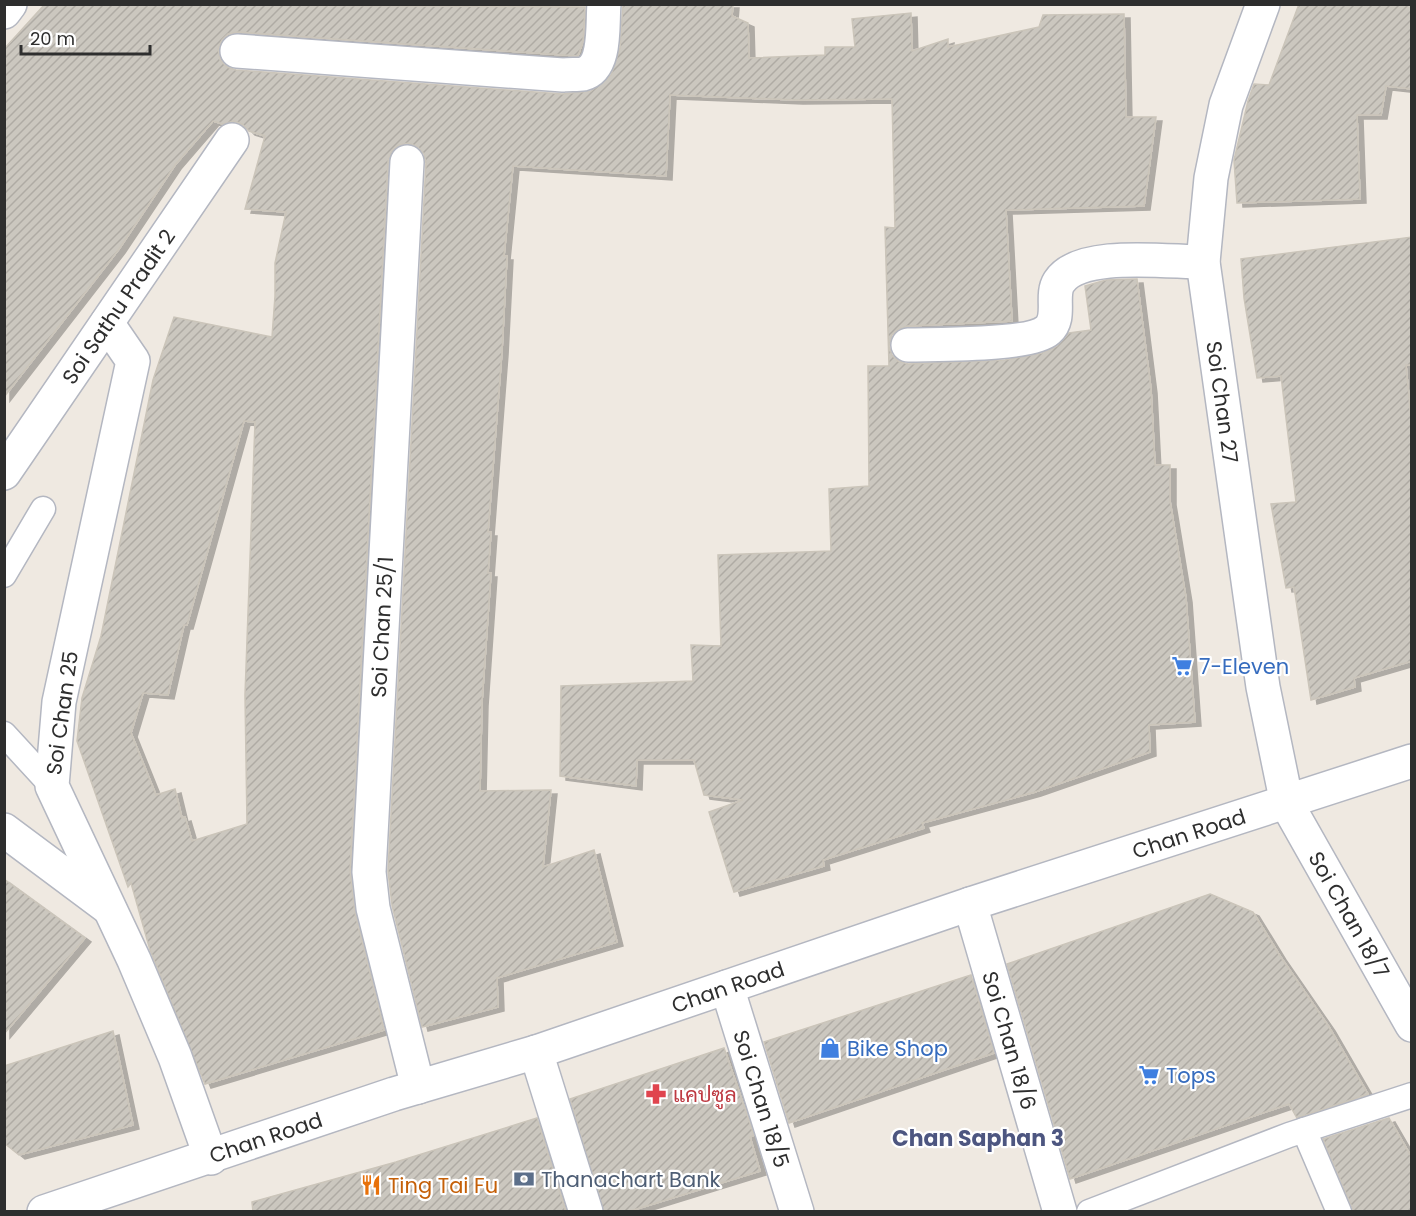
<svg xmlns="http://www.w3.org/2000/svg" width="1416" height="1216" font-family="Poppins,Sarabun,sans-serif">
<defs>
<pattern id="building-hatch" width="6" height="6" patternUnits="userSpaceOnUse" patternTransform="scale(1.5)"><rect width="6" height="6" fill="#cbc7bf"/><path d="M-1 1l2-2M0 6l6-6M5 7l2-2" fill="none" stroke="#afaba4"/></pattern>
<filter id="shadow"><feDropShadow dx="6" dy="4" stdDeviation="0" flood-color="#0004"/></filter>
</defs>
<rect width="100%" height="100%" fill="#efe9e1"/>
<g fill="url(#building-hatch)" stroke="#cbc5ba" stroke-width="1.5" fill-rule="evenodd" filter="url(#shadow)">
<path d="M 45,4 L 585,7 L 583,41 L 578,56 L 238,32 L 228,34 L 222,40 L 218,49 L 220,60 L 227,67 L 236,70 L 562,94 L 591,91 L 611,75 L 620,48 L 623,4 L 733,4 L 732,16 L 748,23 L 749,58 L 825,55 L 825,47 L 855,47 L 852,19 L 911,13 L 912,51 L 948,39 L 948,47 L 1039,27 L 1043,15 L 1124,14 L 1126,117 L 1156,117 L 1144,206 L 1006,210 L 1012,321 L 907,326 L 899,329 L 892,335 L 889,346 L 892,355 L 898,361 L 908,364 L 1005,360 L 1042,353 L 1057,346 L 1069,333 L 1091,330 L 1085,286 L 1106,280 L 1137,279 L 1151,389 L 1155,465 L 1170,465 L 1170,501 L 1186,598 L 1195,722 L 1149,725 L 1150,752 L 1035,792 L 922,823 L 924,828 L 823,860 L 824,866 L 734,892 L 709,812 L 743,800 L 704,795 L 694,760 L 637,760 L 636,786 L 560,776 L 561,686 L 693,681 L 691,645 L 721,646 L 718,555 L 831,551 L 829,489 L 869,486 L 868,366 L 889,366 L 885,227 L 895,228 L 892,99 L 797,100 L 670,95 L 666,176 L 513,166 L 504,256 L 507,256 L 502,351 L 488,532 L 491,532 L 488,573 L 491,573 L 482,702 L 480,791 L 551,790 L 543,867 L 594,850 L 617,942 L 497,978 L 498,1007 L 422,1027 L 392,905 L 388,871 L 426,163 L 424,154 L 418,147 L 409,143 L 399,145 L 392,151 L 388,161 L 350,871 L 355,913 L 384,1030 L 205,1084 L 150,950 L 131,883 L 128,887 L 77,741 L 82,698 L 101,636 L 153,380 L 174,317 L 272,337 L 275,296 L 275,263 L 286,212 L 245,209 L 265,136 L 249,131 L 242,124 L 234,121 L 223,124 L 213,121 L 175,165 L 119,249 L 4,397 L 4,49 ZM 244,421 L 255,422 L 245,695 L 247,824 L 192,841 L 185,817 L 182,818 L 175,789 L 156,795 L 131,733 L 143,693 L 168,695 L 184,625 L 187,625 Z"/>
<path d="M 1299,4 L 1412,4 L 1412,89 L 1386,86 L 1381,115 L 1357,115 L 1360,199 L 1237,203 L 1234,160 L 1248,101 L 1254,84 L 1269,85 Z"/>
<path d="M 1412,237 L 1412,365 L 1406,365 L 1412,430 L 1412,661 L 1354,678 L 1355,687 L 1311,700 L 1294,587 L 1286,588 L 1271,504 L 1296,502 L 1281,376 L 1257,378 L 1244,298 L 1241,259 Z"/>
<path d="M 4,879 L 85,938 L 4,1034 Z"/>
<path d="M 1210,894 L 1253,912 L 1280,956 L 1329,1027 L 1368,1094 L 1297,1118 L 1289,1104 L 1070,1179 L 1007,964 Z"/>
<path d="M 971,975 L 994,1053 L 789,1123 L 764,1042 Z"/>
<path d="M 113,1031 L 133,1125 L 19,1155 L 4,1143 L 4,1066 Z"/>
<path d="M 724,1048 L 754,1135 L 750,1137 L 760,1171 L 627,1212 L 604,1212 L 570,1099 Z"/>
<path d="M 537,1118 L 566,1212 L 253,1212 L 252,1202 L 396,1162 Z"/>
<path d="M 1389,1118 L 1412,1158 L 1412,1212 L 1354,1212 L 1323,1139 Z"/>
</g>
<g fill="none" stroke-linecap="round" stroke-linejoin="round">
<g stroke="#b4b7c1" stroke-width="27">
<g id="lane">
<path d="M 4,575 L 43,509"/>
<path d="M 4,734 L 52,786"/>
<path d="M 1304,1130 L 1339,1212"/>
<path d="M 1089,1212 L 1289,1135 L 1412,1095"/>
</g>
</g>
<g stroke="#b4b7c1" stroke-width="36">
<g id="street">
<path d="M 4,12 L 10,4"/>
<path d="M 237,51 L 563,75 C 569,74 577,75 583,74 C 607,68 602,24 604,4"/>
<path d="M 407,162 L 369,872 L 373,908 L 418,1087"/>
<path d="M 107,323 L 133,361 L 59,702 L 52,786 L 134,960 L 175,1057 L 211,1158"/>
<path d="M 908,345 C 936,344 1030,346 1048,330 C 1062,318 1050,296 1059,282 C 1079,250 1167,262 1203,262"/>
<path id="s1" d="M 4,473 L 232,140"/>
<path d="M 4,830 L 106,906"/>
<path id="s2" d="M 970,904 L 1060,1212"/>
<path id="s3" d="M 727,987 L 797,1212"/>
<path d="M 536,1052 L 586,1212"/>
</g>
</g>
<g stroke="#b4b7c1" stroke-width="36">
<g id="secondary">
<path id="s4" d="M 1263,4 L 1226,105 L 1211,178 L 1203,262 L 1263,687 L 1287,804 L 1412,1025"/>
<path id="s5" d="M 44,1212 L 394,1094 L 536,1052 L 970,904 L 1412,761"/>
</g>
</g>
<use href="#lane" stroke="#fff" stroke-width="24"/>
<use href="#street" stroke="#fff" stroke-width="33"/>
<use href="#secondary" stroke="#fff" stroke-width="33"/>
</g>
<defs>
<g id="supermarket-bare" transform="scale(1.62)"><path d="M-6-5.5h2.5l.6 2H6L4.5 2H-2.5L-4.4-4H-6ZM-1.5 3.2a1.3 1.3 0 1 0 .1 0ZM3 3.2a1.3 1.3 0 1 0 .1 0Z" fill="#3f7fe0" stroke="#fff" stroke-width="2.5" paint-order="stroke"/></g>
<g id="shop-bare" transform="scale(1.62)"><path d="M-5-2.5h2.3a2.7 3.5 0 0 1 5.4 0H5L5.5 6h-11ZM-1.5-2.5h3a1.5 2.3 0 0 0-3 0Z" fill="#3f7fe0" stroke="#fff" stroke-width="2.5" paint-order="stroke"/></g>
<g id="pharmacy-bare" transform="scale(1.62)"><path d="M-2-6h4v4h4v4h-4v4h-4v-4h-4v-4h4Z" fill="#e0444e" stroke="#fff" stroke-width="2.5" paint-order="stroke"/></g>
<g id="bank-bare" transform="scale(1.62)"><path d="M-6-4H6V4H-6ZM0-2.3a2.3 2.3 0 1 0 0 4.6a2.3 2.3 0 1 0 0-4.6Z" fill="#5c6f8a" stroke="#fff" stroke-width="2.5" paint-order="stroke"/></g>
<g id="restaurant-bare" transform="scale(1.62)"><path d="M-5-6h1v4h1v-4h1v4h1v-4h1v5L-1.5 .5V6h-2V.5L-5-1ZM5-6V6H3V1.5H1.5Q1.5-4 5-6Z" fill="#e8710a" stroke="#fff" stroke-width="2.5" paint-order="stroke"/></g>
</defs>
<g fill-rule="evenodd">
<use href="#supermarket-bare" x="1182" y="666"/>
<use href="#shop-bare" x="830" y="1048"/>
<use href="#supermarket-bare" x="1149" y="1075"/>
<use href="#pharmacy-bare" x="656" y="1094"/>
<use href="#bank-bare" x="524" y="1179"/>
<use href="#restaurant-bare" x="371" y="1185"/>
</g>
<g text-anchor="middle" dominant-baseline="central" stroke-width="4.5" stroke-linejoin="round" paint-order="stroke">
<g font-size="21" fill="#2e2e2e" stroke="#fff">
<text stroke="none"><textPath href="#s1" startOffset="202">Soi Sathu Pradit 2</textPath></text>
<text stroke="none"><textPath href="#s4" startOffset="408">Soi Chan 27</textPath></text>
<text transform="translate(382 627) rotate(-87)">Soi Chan 25/1</text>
<text transform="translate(62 713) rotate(-82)">Soi Chan 25</text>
<text stroke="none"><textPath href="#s5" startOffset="1206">Chan Road</textPath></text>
<text stroke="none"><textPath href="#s4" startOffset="942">Soi Chan 18/7</textPath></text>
<text stroke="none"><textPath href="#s5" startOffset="720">Chan Road</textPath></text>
<text stroke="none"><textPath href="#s2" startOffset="142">Soi Chan 18/6</textPath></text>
<text stroke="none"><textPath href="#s3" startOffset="117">Soi Chan 18/5</textPath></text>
<text stroke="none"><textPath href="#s5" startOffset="234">Chan Road</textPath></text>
</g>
<g font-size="21" fill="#366cbe" stroke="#fff" text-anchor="start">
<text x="1199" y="666">7-Eleven</text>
<text x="847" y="1048">Bike Shop</text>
<text x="1166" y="1075">Tops</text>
</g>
<g font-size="21" fill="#be3a42" stroke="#fff" text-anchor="start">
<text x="673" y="1094">แคปซูล</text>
</g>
<g font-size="21" fill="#4e5e75" stroke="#fff" text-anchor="start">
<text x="541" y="1179">Thanachart Bank</text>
</g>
<g font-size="21" fill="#c56008" stroke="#fff" text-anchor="start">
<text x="388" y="1185">Ting Tai Fu</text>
</g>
<g font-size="22" font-weight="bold" fill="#4d5680" stroke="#fff">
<text x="978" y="1138">Chan Saphan 3</text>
</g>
</g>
<rect width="1416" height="1216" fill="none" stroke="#2e2e2e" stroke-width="12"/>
<path d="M21 45v9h129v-9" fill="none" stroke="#2e2e2e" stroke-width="3"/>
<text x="30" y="45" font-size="18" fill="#2e2e2e" stroke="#ffffff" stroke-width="4.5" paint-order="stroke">20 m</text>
</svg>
